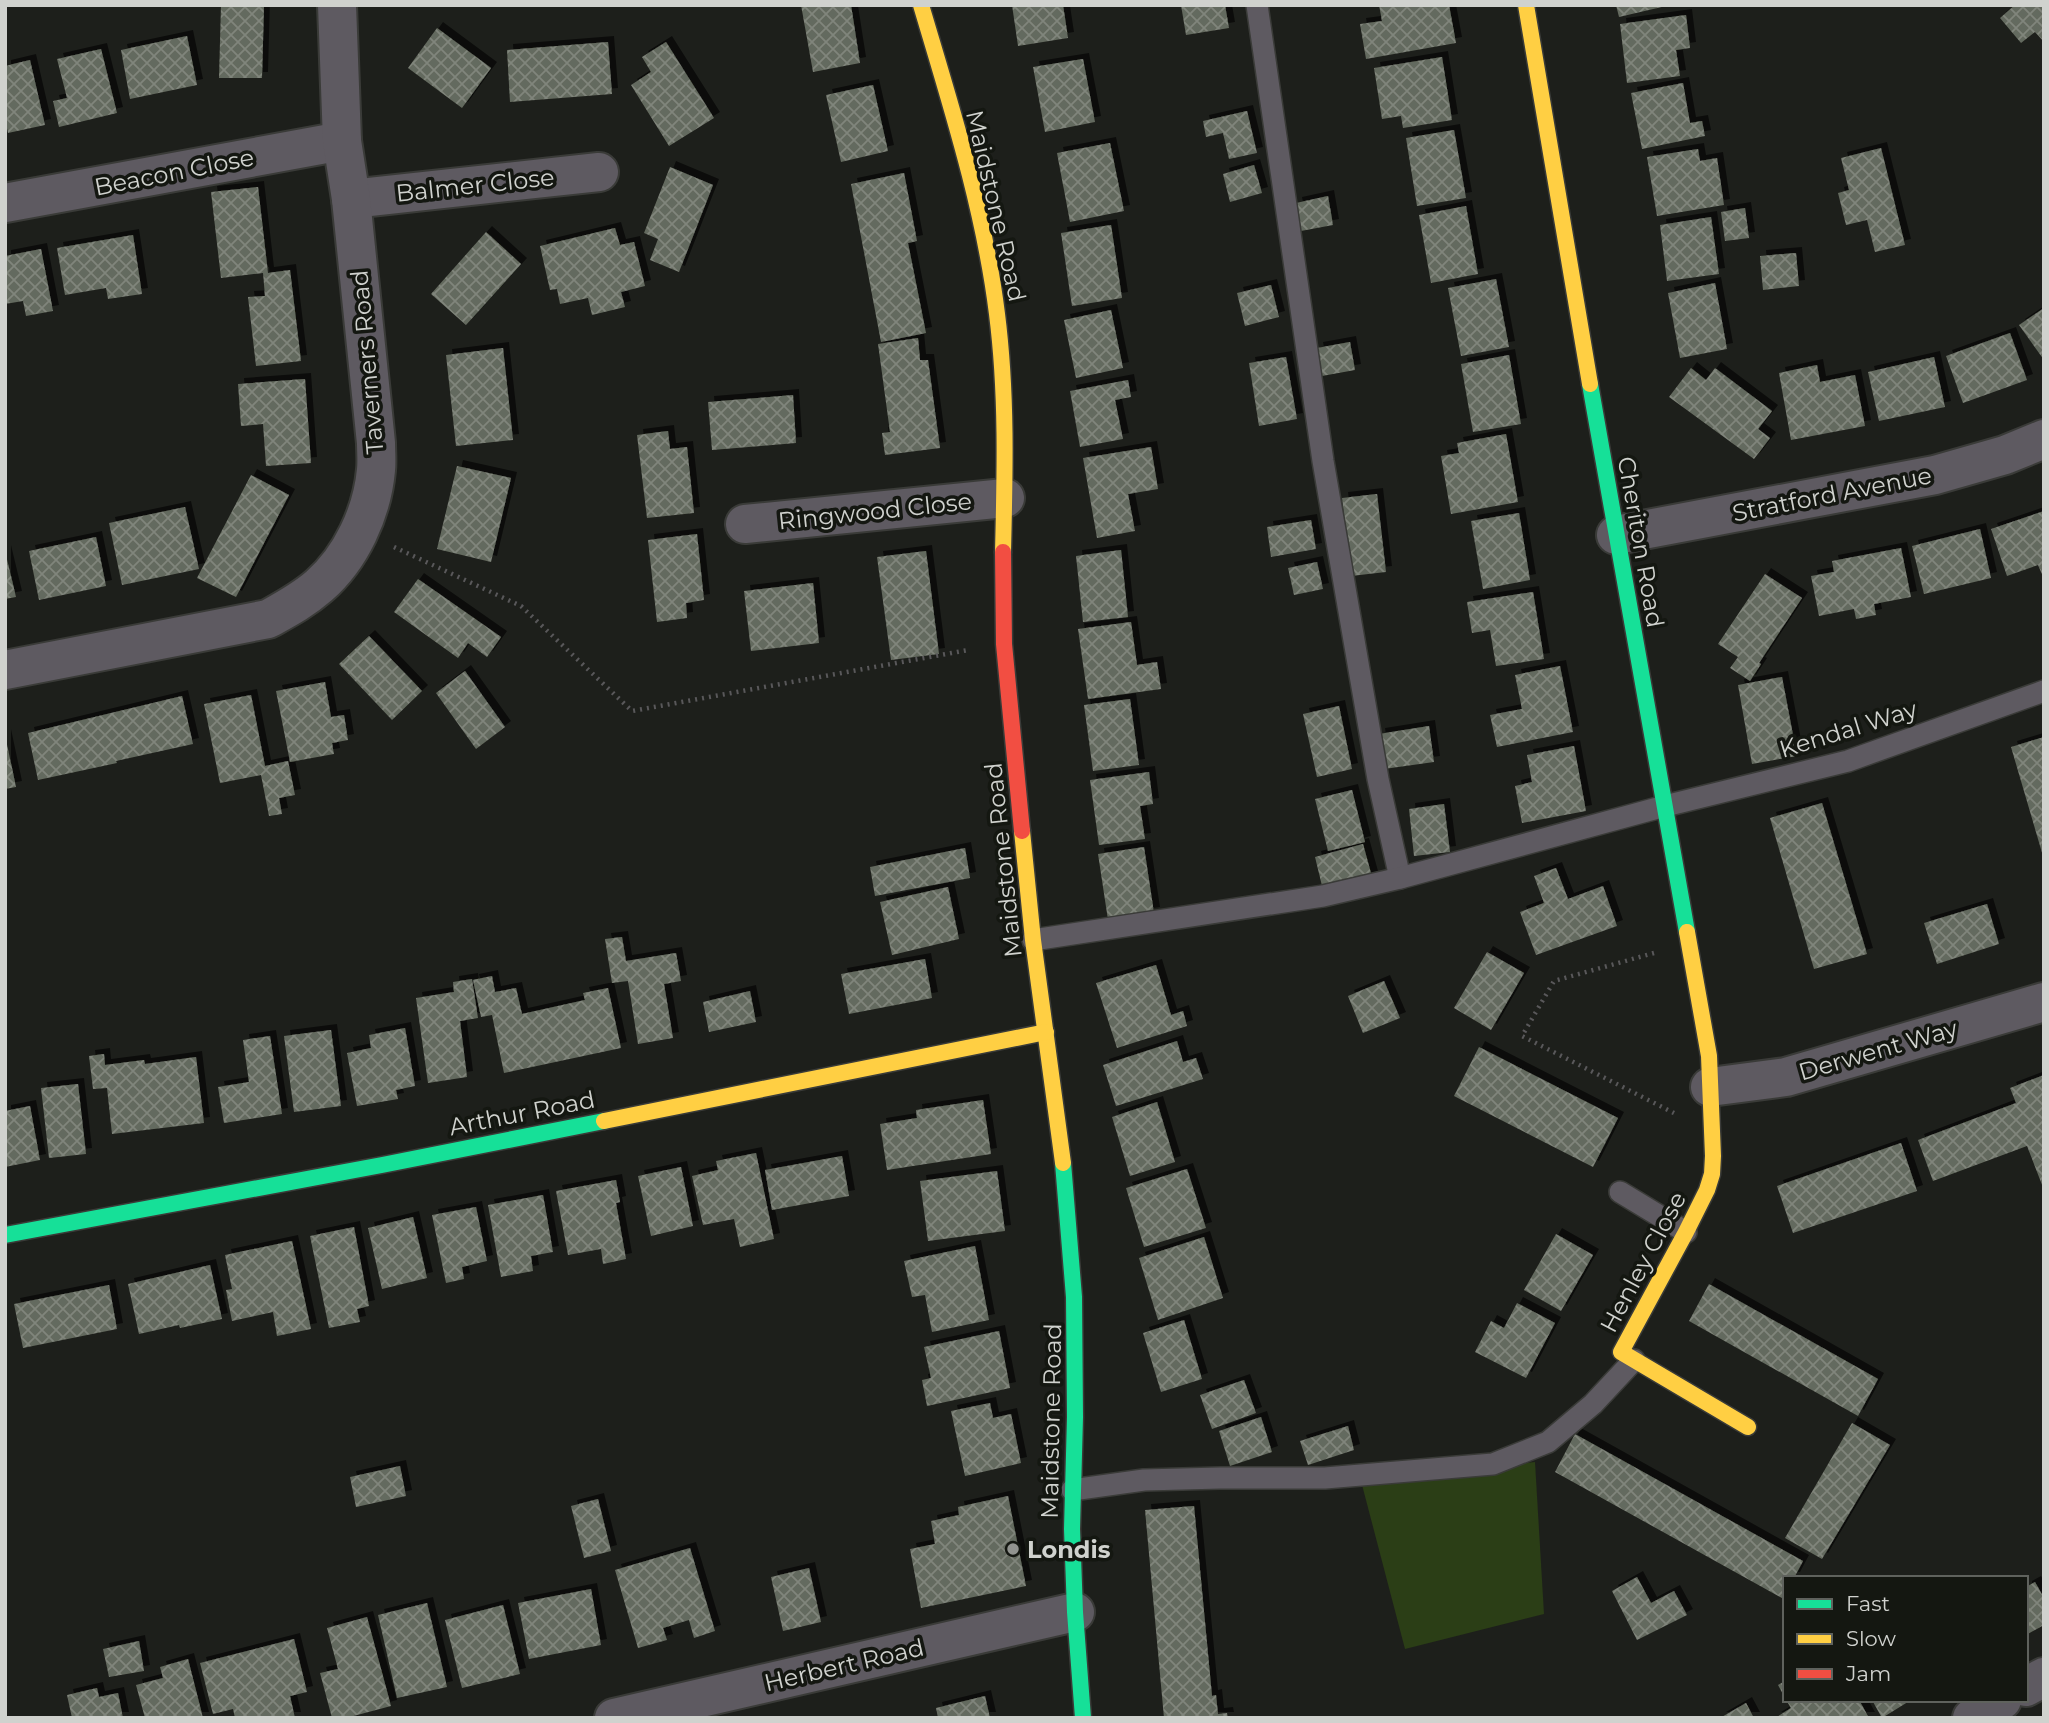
<svg xmlns="http://www.w3.org/2000/svg" width="2049" height="1723" font-family="Montserrat,sans-serif">
<defs>
<pattern id="building-cross-hatch" width="8" height="8" patternUnits="userSpaceOnUse" patternTransform="scale(1.75)"><rect width="8" height="8" fill="#646a5e"/><path d="M0 0l8 8M0 8l8-8" fill="none" stroke="#80857b"/></pattern>
<filter id="shadow"><feDropShadow dx="6" dy="-6" stdDeviation="0" flood-color="#0009"/></filter>
</defs>
<rect width="100%" height="100%" fill="#1d1f1b"/>
<path fill="#2b3e16" d="M 1535,1462 L 1544,1614 L 1405,1649 L 1361,1481 Z"/>
<g fill="url(#building-cross-hatch)" filter="url(#shadow)">
<path d="M 221,5 L 264,5 L 262,78 L 219,78 Z"/>
<path d="M 801,5 L 851,5 L 860,63 L 813,72 Z"/>
<path d="M 1012,5 L 1063,5 L 1068,38 L 1018,46 Z"/>
<path d="M 1181,5 L 1225,5 L 1229,28 L 1186,35 Z"/>
<path d="M 1379,5 L 1449,5 L 1456,43 L 1366,59 L 1360,24 L 1382,21 Z"/>
<path d="M 1616,5 L 1666,5 L 1666,6 L 1619,17 Z"/>
<path d="M 2015,5 L 2044,5 L 2044,42 L 2035,32 L 2021,43 L 2000,18 Z"/>
<path d="M 1686,15 L 1690,48 L 1676,50 L 1680,76 L 1627,83 L 1620,24 Z"/>
<path d="M 437,28 L 491,68 L 462,108 L 408,68 Z"/>
<path d="M 187,36 L 197,85 L 130,99 L 121,50 Z"/>
<path d="M 608,42 L 612,94 L 510,102 L 507,50 Z"/>
<path d="M 666,42 L 714,118 L 669,146 L 631,85 L 651,72 L 642,57 Z"/>
<path d="M 101,49 L 117,113 L 59,127 L 53,101 L 67,98 L 57,59 Z"/>
<path d="M 1442,57 L 1452,120 L 1403,128 L 1401,116 L 1382,119 L 1374,68 Z"/>
<path d="M 1083,59 L 1095,122 L 1045,132 L 1033,67 Z"/>
<path d="M 30,60 L 45,125 L 8,133 L 5,119 L 5,66 Z"/>
<path d="M 1683,83 L 1690,123 L 1702,121 L 1705,136 L 1642,149 L 1631,93 Z"/>
<path d="M 873,85 L 888,151 L 841,162 L 826,95 Z"/>
<path d="M 1247,111 L 1257,153 L 1229,159 L 1223,133 L 1206,137 L 1203,121 Z"/>
<path d="M 1454,130 L 1466,198 L 1417,206 L 1406,138 Z"/>
<path d="M 1110,143 L 1124,211 L 1070,222 L 1057,153 Z"/>
<path d="M 1881,148 L 1905,245 L 1875,252 L 1867,220 L 1846,225 L 1838,193 L 1849,190 L 1841,158 Z"/>
<path d="M 1698,149 L 1700,161 L 1717,158 L 1724,205 L 1657,216 L 1647,157 Z"/>
<path d="M 1254,165 L 1262,193 L 1230,202 L 1223,174 Z"/>
<path d="M 670,167 L 713,185 L 679,272 L 650,260 L 658,239 L 644,233 Z"/>
<path d="M 904,173 L 917,241 L 908,243 L 926,333 L 881,342 L 851,184 Z"/>
<path d="M 258,187 L 268,273 L 290,270 L 301,361 L 256,366 L 248,297 L 265,296 L 263,273 L 221,278 L 211,192 Z"/>
<path d="M 1328,196 L 1333,225 L 1301,231 L 1296,203 Z"/>
<path d="M 1466,206 L 1478,274 L 1431,283 L 1419,215 Z"/>
<path d="M 1745,208 L 1749,238 L 1725,241 L 1721,212 Z"/>
<path d="M 1711,217 L 1719,274 L 1667,281 L 1660,225 Z"/>
<path d="M 1111,225 L 1122,298 L 1072,306 L 1061,233 Z"/>
<path d="M 615,228 L 620,245 L 634,242 L 645,286 L 621,292 L 625,307 L 592,315 L 588,298 L 560,304 L 557,289 L 550,290 L 540,246 Z"/>
<path d="M 486,232 L 521,264 L 466,325 L 431,294 Z"/>
<path d="M 133,235 L 142,294 L 108,299 L 106,288 L 65,295 L 57,248 Z"/>
<path d="M 41,249 L 53,311 L 26,316 L 23,301 L 5,304 L 5,256 Z"/>
<path d="M 1796,253 L 1799,286 L 1763,290 L 1760,256 Z"/>
<path d="M 1496,279 L 1509,347 L 1461,356 L 1448,288 Z"/>
<path d="M 1715,283 L 1727,349 L 1680,358 L 1668,293 Z"/>
<path d="M 1271,285 L 1279,317 L 1245,326 L 1237,293 Z"/>
<path d="M 2044,308 L 2044,360 L 2019,325 Z"/>
<path d="M 1111,310 L 1123,368 L 1076,378 L 1064,320 Z"/>
<path d="M 2010,333 L 2027,380 L 1963,403 L 1946,356 Z"/>
<path d="M 918,338 L 920,360 L 928,360 L 940,448 L 885,455 L 882,433 L 890,432 L 878,344 Z"/>
<path d="M 1350,342 L 1355,370 L 1322,376 L 1317,348 Z"/>
<path d="M 503,348 L 513,440 L 456,446 L 446,355 Z"/>
<path d="M 1509,355 L 1521,424 L 1473,432 L 1461,364 Z"/>
<path d="M 1286,357 L 1297,419 L 1259,426 L 1249,363 Z"/>
<path d="M 1934,357 L 1945,407 L 1879,421 L 1868,372 Z"/>
<path d="M 1817,365 L 1820,382 L 1855,375 L 1865,426 L 1791,440 L 1779,373 Z"/>
<path d="M 1691,368 L 1706,380 L 1715,368 L 1772,411 L 1758,429 L 1770,438 L 1754,459 L 1669,397 Z"/>
<path d="M 305,379 L 311,463 L 266,466 L 263,424 L 241,426 L 238,384 Z"/>
<path d="M 1128,380 L 1131,397 L 1115,400 L 1123,439 L 1080,447 L 1070,391 Z"/>
<path d="M 793,395 L 796,443 L 712,450 L 708,402 Z"/>
<path d="M 668,431 L 670,449 L 687,447 L 694,513 L 647,518 L 637,435 Z"/>
<path d="M 1506,434 L 1518,502 L 1451,514 L 1441,456 L 1459,453 L 1457,443 Z"/>
<path d="M 1151,447 L 1158,489 L 1128,494 L 1135,531 L 1097,538 L 1083,458 Z"/>
<path d="M 457,466 L 511,478 L 491,562 L 437,549 Z"/>
<path d="M 251,475 L 289,495 L 236,597 L 197,578 Z"/>
<path d="M 1377,494 L 1386,572 L 1351,576 L 1342,498 Z"/>
<path d="M 185,507 L 199,569 L 122,585 L 109,523 Z"/>
<path d="M 2044,511 L 2044,579 L 2038,565 L 2007,576 L 1991,529 Z"/>
<path d="M 1519,513 L 1530,580 L 1483,589 L 1471,521 Z"/>
<path d="M 1311,520 L 1316,549 L 1271,557 L 1267,527 Z"/>
<path d="M 1980,529 L 1991,578 L 1924,594 L 1912,546 Z"/>
<path d="M 697,534 L 704,600 L 686,603 L 687,618 L 657,622 L 648,540 Z"/>
<path d="M 96,537 L 106,586 L 39,600 L 29,551 Z"/>
<path d="M 1901,548 L 1911,597 L 1874,604 L 1876,615 L 1856,619 L 1854,609 L 1819,616 L 1811,576 L 1834,572 L 1832,561 Z"/>
<path d="M 1121,550 L 1128,617 L 1083,622 L 1076,556 Z"/>
<path d="M 5,551 L 16,597 L 5,599 Z"/>
<path d="M 926,551 L 939,654 L 891,660 L 877,557 Z"/>
<path d="M 1317,562 L 1323,589 L 1294,595 L 1288,568 Z"/>
<path d="M 1765,574 L 1802,598 L 1759,663 L 1761,664 L 1750,681 L 1730,668 L 1738,657 L 1718,644 Z"/>
<path d="M 418,579 L 501,637 L 487,657 L 468,643 L 458,658 L 394,612 Z"/>
<path d="M 813,583 L 819,643 L 751,651 L 744,591 Z"/>
<path d="M 1533,592 L 1544,659 L 1496,666 L 1490,630 L 1472,633 L 1467,602 Z"/>
<path d="M 1131,622 L 1137,665 L 1157,662 L 1161,689 L 1088,699 L 1078,629 Z"/>
<path d="M 369,636 L 422,691 L 392,720 L 339,664 Z"/>
<path d="M 1560,666 L 1573,732 L 1497,747 L 1490,715 L 1522,709 L 1515,675 Z"/>
<path d="M 465,671 L 505,727 L 476,749 L 436,693 Z"/>
<path d="M 1782,677 L 1797,756 L 1752,764 L 1738,685 Z"/>
<path d="M 325,682 L 331,717 L 344,715 L 348,740 L 332,743 L 334,754 L 290,762 L 276,691 Z"/>
<path d="M 251,695 L 265,766 L 288,761 L 295,795 L 279,798 L 282,814 L 269,816 L 261,775 L 220,783 L 204,704 Z"/>
<path d="M 182,696 L 193,744 L 116,761 L 117,763 L 38,780 L 28,733 Z"/>
<path d="M 1130,699 L 1139,765 L 1093,771 L 1084,705 Z"/>
<path d="M 1339,706 L 1352,769 L 1317,777 L 1303,714 Z"/>
<path d="M 1429,726 L 1434,762 L 1384,769 L 1379,734 Z"/>
<path d="M 5,735 L 16,787 L 5,789 Z"/>
<path d="M 2044,737 L 2044,856 L 2043,856 L 2011,747 Z"/>
<path d="M 1574,746 L 1586,811 L 1522,823 L 1515,786 L 1532,782 L 1527,755 Z"/>
<path d="M 1149,772 L 1153,804 L 1140,806 L 1145,839 L 1099,845 L 1090,780 Z"/>
<path d="M 1352,790 L 1365,842 L 1328,851 L 1315,799 Z"/>
<path d="M 1822,803 L 1867,954 L 1814,969 L 1770,818 Z"/>
<path d="M 1444,804 L 1450,852 L 1414,856 L 1409,809 Z"/>
<path d="M 1363,844 L 1372,877 L 1323,890 L 1315,857 Z"/>
<path d="M 1144,847 L 1154,913 L 1108,920 L 1098,854 Z"/>
<path d="M 965,848 L 970,878 L 875,896 L 870,867 Z"/>
<path d="M 1556,868 L 1568,899 L 1603,886 L 1617,926 L 1536,955 L 1520,912 L 1544,903 L 1534,876 Z"/>
<path d="M 948,887 L 959,939 L 892,955 L 880,902 Z"/>
<path d="M 1987,904 L 1999,944 L 1937,964 L 1924,923 Z"/>
<path d="M 622,937 L 626,961 L 676,953 L 681,981 L 664,984 L 673,1038 L 638,1044 L 628,981 L 612,983 L 605,939 Z"/>
<path d="M 1487,952 L 1524,973 L 1491,1030 L 1454,1008 Z"/>
<path d="M 925,959 L 932,998 L 849,1014 L 841,974 Z"/>
<path d="M 1156,965 L 1171,1015 L 1183,1011 L 1187,1026 L 1117,1048 L 1096,983 Z"/>
<path d="M 492,976 L 495,992 L 516,988 L 522,1014 L 585,1000 L 583,993 L 608,988 L 621,1048 L 504,1073 L 492,1015 L 481,1017 L 473,980 Z"/>
<path d="M 472,979 L 478,1018 L 460,1021 L 467,1077 L 428,1083 L 416,998 L 454,992 L 453,982 Z"/>
<path d="M 1384,981 L 1400,1018 L 1363,1033 L 1348,996 Z"/>
<path d="M 750,991 L 756,1022 L 709,1032 L 703,1002 Z"/>
<path d="M 405,1028 L 415,1086 L 396,1090 L 398,1099 L 357,1106 L 347,1053 L 371,1048 L 369,1035 Z"/>
<path d="M 331,1030 L 341,1106 L 294,1112 L 284,1036 Z"/>
<path d="M 270,1036 L 282,1114 L 224,1123 L 218,1087 L 249,1082 L 243,1040 Z"/>
<path d="M 1177,1041 L 1183,1062 L 1196,1058 L 1203,1079 L 1116,1106 L 1103,1065 Z"/>
<path d="M 1479,1047 L 1618,1118 L 1593,1167 L 1454,1096 Z"/>
<path d="M 104,1054 L 105,1065 L 144,1060 L 145,1064 L 196,1057 L 204,1123 L 112,1134 L 107,1088 L 93,1089 L 89,1056 Z"/>
<path d="M 2044,1075 L 2044,1190 L 2027,1146 L 1933,1181 L 1918,1140 L 2016,1103 L 2010,1088 Z"/>
<path d="M 78,1084 L 86,1154 L 49,1158 L 41,1088 Z"/>
<path d="M 983,1100 L 991,1154 L 887,1170 L 880,1124 L 917,1118 L 916,1110 Z"/>
<path d="M 1157,1102 L 1175,1162 L 1130,1176 L 1112,1117 Z"/>
<path d="M 30,1106 L 40,1160 L 5,1167 L 5,1111 Z"/>
<path d="M 1901,1143 L 1917,1191 L 1793,1233 L 1777,1186 Z"/>
<path d="M 756,1153 L 774,1239 L 740,1247 L 734,1219 L 703,1225 L 692,1176 L 718,1170 L 716,1161 Z"/>
<path d="M 842,1156 L 849,1196 L 772,1210 L 765,1170 Z"/>
<path d="M 681,1167 L 693,1226 L 651,1236 L 638,1176 Z"/>
<path d="M 1187,1169 L 1206,1228 L 1144,1247 L 1126,1188 Z"/>
<path d="M 997,1171 L 1005,1231 L 928,1241 L 920,1181 Z"/>
<path d="M 616,1180 L 620,1202 L 616,1203 L 626,1259 L 603,1264 L 601,1249 L 568,1255 L 556,1191 Z"/>
<path d="M 543,1195 L 553,1252 L 531,1256 L 533,1271 L 501,1277 L 488,1205 Z"/>
<path d="M 476,1207 L 487,1261 L 462,1267 L 464,1279 L 446,1283 L 432,1215 Z"/>
<path d="M 413,1217 L 427,1278 L 382,1289 L 368,1228 Z"/>
<path d="M 354,1227 L 369,1306 L 357,1309 L 360,1322 L 329,1328 L 310,1236 Z"/>
<path d="M 1556,1234 L 1593,1255 L 1561,1311 L 1524,1290 Z"/>
<path d="M 1204,1237 L 1223,1298 L 1158,1320 L 1139,1258 Z"/>
<path d="M 292,1241 L 311,1329 L 277,1336 L 273,1312 L 232,1321 L 226,1290 L 232,1289 L 225,1255 Z"/>
<path d="M 975,1246 L 989,1320 L 932,1332 L 925,1295 L 912,1297 L 904,1261 Z"/>
<path d="M 210,1265 L 222,1319 L 180,1328 L 179,1325 L 139,1334 L 128,1284 Z"/>
<path d="M 1709,1284 L 1878,1379 L 1858,1416 L 1689,1321 Z"/>
<path d="M 109,1285 L 117,1329 L 23,1348 L 14,1304 Z"/>
<path d="M 1517,1303 L 1555,1323 L 1526,1378 L 1475,1352 L 1491,1321 L 1504,1328 Z"/>
<path d="M 1184,1320 L 1202,1379 L 1161,1392 L 1143,1333 Z"/>
<path d="M 999,1331 L 1010,1388 L 927,1406 L 922,1380 L 931,1378 L 924,1347 Z"/>
<path d="M 1244,1380 L 1256,1413 L 1212,1429 L 1200,1395 Z"/>
<path d="M 990,1403 L 993,1418 L 1011,1414 L 1021,1463 L 965,1476 L 951,1411 Z"/>
<path d="M 1261,1417 L 1272,1452 L 1230,1466 L 1219,1431 Z"/>
<path d="M 1852,1423 L 1890,1445 L 1822,1559 L 1785,1538 Z"/>
<path d="M 1348,1426 L 1354,1450 L 1308,1465 L 1300,1441 Z"/>
<path d="M 1575,1434 L 1803,1561 L 1794,1578 L 1785,1578 L 1785,1594 L 1782,1598 L 1555,1472 Z"/>
<path d="M 400,1466 L 406,1496 L 356,1507 L 350,1477 Z"/>
<path d="M 1008,1496 L 1026,1586 L 921,1608 L 910,1549 L 935,1544 L 931,1521 L 959,1515 L 958,1507 Z"/>
<path d="M 598,1499 L 611,1551 L 584,1558 L 571,1506 Z"/>
<path d="M 1194,1506 L 1212,1696 L 1216,1695 L 1218,1714 L 1227,1713 L 1228,1718 L 1164,1718 L 1145,1510 Z"/>
<path d="M 690,1548 L 715,1631 L 694,1638 L 689,1620 L 663,1628 L 667,1640 L 638,1648 L 615,1570 Z"/>
<path d="M 809,1568 L 821,1622 L 783,1631 L 771,1577 Z"/>
<path d="M 1637,1577 L 1651,1603 L 1674,1591 L 1687,1615 L 1637,1640 L 1612,1591 Z"/>
<path d="M 2035,1582 L 2044,1598 L 2044,1625 L 2026,1635 L 2026,1587 Z"/>
<path d="M 591,1589 L 601,1645 L 529,1659 L 518,1603 Z"/>
<path d="M 427,1603 L 447,1687 L 397,1698 L 378,1615 Z"/>
<path d="M 503,1605 L 520,1674 L 462,1688 L 445,1620 Z"/>
<path d="M 367,1617 L 391,1706 L 346,1718 L 332,1718 L 320,1673 L 338,1669 L 327,1628 Z"/>
<path d="M 294,1639 L 307,1692 L 290,1696 L 295,1718 L 235,1718 L 233,1709 L 213,1714 L 200,1663 Z"/>
<path d="M 139,1641 L 144,1671 L 109,1677 L 103,1649 Z"/>
<path d="M 188,1659 L 203,1718 L 145,1718 L 136,1685 L 163,1678 L 160,1667 Z"/>
<path d="M 1785,1681 L 1785,1698 L 1778,1685 Z"/>
<path d="M 97,1688 L 99,1697 L 118,1693 L 123,1718 L 72,1718 L 67,1695 Z"/>
<path d="M 985,1696 L 990,1718 L 938,1718 L 936,1708 Z"/>
<path d="M 1786,1700 L 1859,1700 L 1869,1718 L 1775,1718 L 1791,1708 Z"/>
<path d="M 1872,1700 L 1911,1700 L 1882,1718 Z"/>
<path d="M 1746,1703 L 1754,1718 L 1720,1718 Z"/>
</g>
<g fill="none" stroke-linecap="round" stroke-linejoin="round">
<g stroke="#3a3b38" stroke-width="24">
<g id="lane">
<path d="M 1257,5 L 1323,461 L 1378,779 L 1400,878"/>
<path d="M 1033,940 L 1323,896 L 1400,878 L 1665,806 L 1848,761 L 2044,691"/>
<path d="M 1620,1192 L 1686,1232"/>
<path d="M 1072,1490 L 1144,1480 L 1220,1478 L 1325,1478 L 1493,1464 L 1548,1442 L 1593,1404 L 1634,1360"/>
</g>
</g>
<g stroke="#3a3b38" stroke-width="42">
<g id="street">
<path d="M 351,199 L 599,172"/>
<path d="M 5,203 L 342,141"/>
<path d="M 745,524 L 1005,498"/>
<path d="M 1616,535 L 1935,475 L 2005,455 L 2044,439"/>
<path d="M 5,670 L 268,619 C 286,609 303,600 319,586 C 351,558 372,513 376,470 C 377,461 376,452 376,443 L 351,199 L 342,141 L 337,5"/>
<path d="M 1710,1087 L 1786,1077 L 2044,1002"/>
<path d="M 2026,1687 L 2044,1677"/>
<path d="M 614,1718 L 1075,1612"/>
<path d="M 1972,1718 L 2002,1700"/>
</g>
</g>
<g stroke="#3a3b38" stroke-width="19">
<g id="fast">
<path d="M 1590,384 L 1687,932"/>
<path d="M 1063,1163 L 1074,1297 L 1075,1417 L 1072,1529 L 1075,1612 L 1083,1718"/>
<path d="M 5,1235 L 382,1165 L 604,1121"/>
</g>
</g>
<g stroke="#3a3b38" stroke-width="19">
<g id="slow">
<path d="M 921,5 C 951,106 984,209 997,314 C 1007,393 1005,472 1003,552"/>
<path d="M 1526,5 L 1590,384"/>
<path d="M 1022,831 L 1033,940 L 1063,1163"/>
<path d="M 1687,932 L 1709,1056 L 1713,1156 L 1712,1174 L 1707,1190 L 1686,1232 L 1621,1352 L 1748,1427"/>
<path d="M 604,1121 L 1046,1032"/>
</g>
</g>
<g stroke="#3a3b38" stroke-width="19">
<path id="jam" d="M 1003,552 L 1004,644 L 1022,831"/>
</g>
<g stroke="#59585a" stroke-width="4.5" stroke-dasharray="2 5" stroke-linecap="butt">
<path d="M 394,547 L 521,606 L 632,711 L 968,650"/>
<path d="M 1654,953 L 1554,981 L 1522,1036 L 1674,1113"/>
</g>
<use href="#lane" stroke="#5e5a61" stroke-width="21"/>
<use href="#street" stroke="#5e5a61" stroke-width="38"/>
<use href="#fast" stroke="#16e098" stroke-width="16"/>
<use href="#slow" stroke="#ffcf43" stroke-width="16"/>
<use href="#jam" stroke="#f24e42" stroke-width="16"/>
</g>
<circle fill="#91938f" stroke="#141711" stroke-width="2.5" cx="1013" cy="1549" r="7"/>
<g text-anchor="middle" dominant-baseline="central" stroke-width="7" stroke-linejoin="round" paint-order="stroke">
<g font-size="24" fill="#d0d2ce" stroke="#141711">
<text transform="translate(174 172) rotate(-11)">Beacon Close</text>
<text transform="translate(475 185) rotate(-6)">Balmer Close</text>
<text transform="translate(996 206) rotate(77)">Maidstone Road</text>
<text transform="translate(367 362) rotate(-95)">Taverners Road</text>
<text transform="translate(1832 494) rotate(-11)">Stratford Avenue</text>
<text transform="translate(875 511) rotate(-6)">Ringwood Close</text>
<text transform="translate(1641 542) rotate(80)">Cheriton Road</text>
<text transform="translate(1848 729) rotate(-17)">Kendal Way</text>
<text transform="translate(1003 860) rotate(-96)">Maidstone Road</text>
<text transform="translate(1878 1050) rotate(-16)">Derwent Way</text>
<text transform="translate(522 1113) rotate(-11)">Arthur Road</text>
<text transform="translate(1643 1262) rotate(-62)">Henley Close</text>
<text transform="translate(1051 1421) rotate(-89)">Maidstone Road</text>
<text transform="translate(844 1665) rotate(-13)">Herbert Road</text>
</g>
<g font-size="24" font-weight="bold" fill="#d0d2ce" stroke="#141711" text-anchor="start">
<text x="1027" y="1549">Londis</text>
</g>
</g>
<rect width="2049" height="1723" fill="none" stroke="#d0d2ce" stroke-width="14"/>
<rect x="1783" y="1576" width="245" height="126" fill="#141711" stroke="#5f625d" stroke-width="2"/>
<rect x="1797" y="1599" width="35" height="10" fill="#16e098" stroke="#5f625d" stroke-width="2"/>
<text x="1846" y="1611" font-size="21" fill="#d0d2ce">Fast</text>
<rect x="1797" y="1634" width="35" height="10" fill="#ffcf43" stroke="#5f625d" stroke-width="2"/>
<text x="1846" y="1646" font-size="21" fill="#d0d2ce">Slow</text>
<rect x="1797" y="1669" width="35" height="10" fill="#f24e42" stroke="#5f625d" stroke-width="2"/>
<text x="1846" y="1681" font-size="21" fill="#d0d2ce">Jam</text>
</svg>
